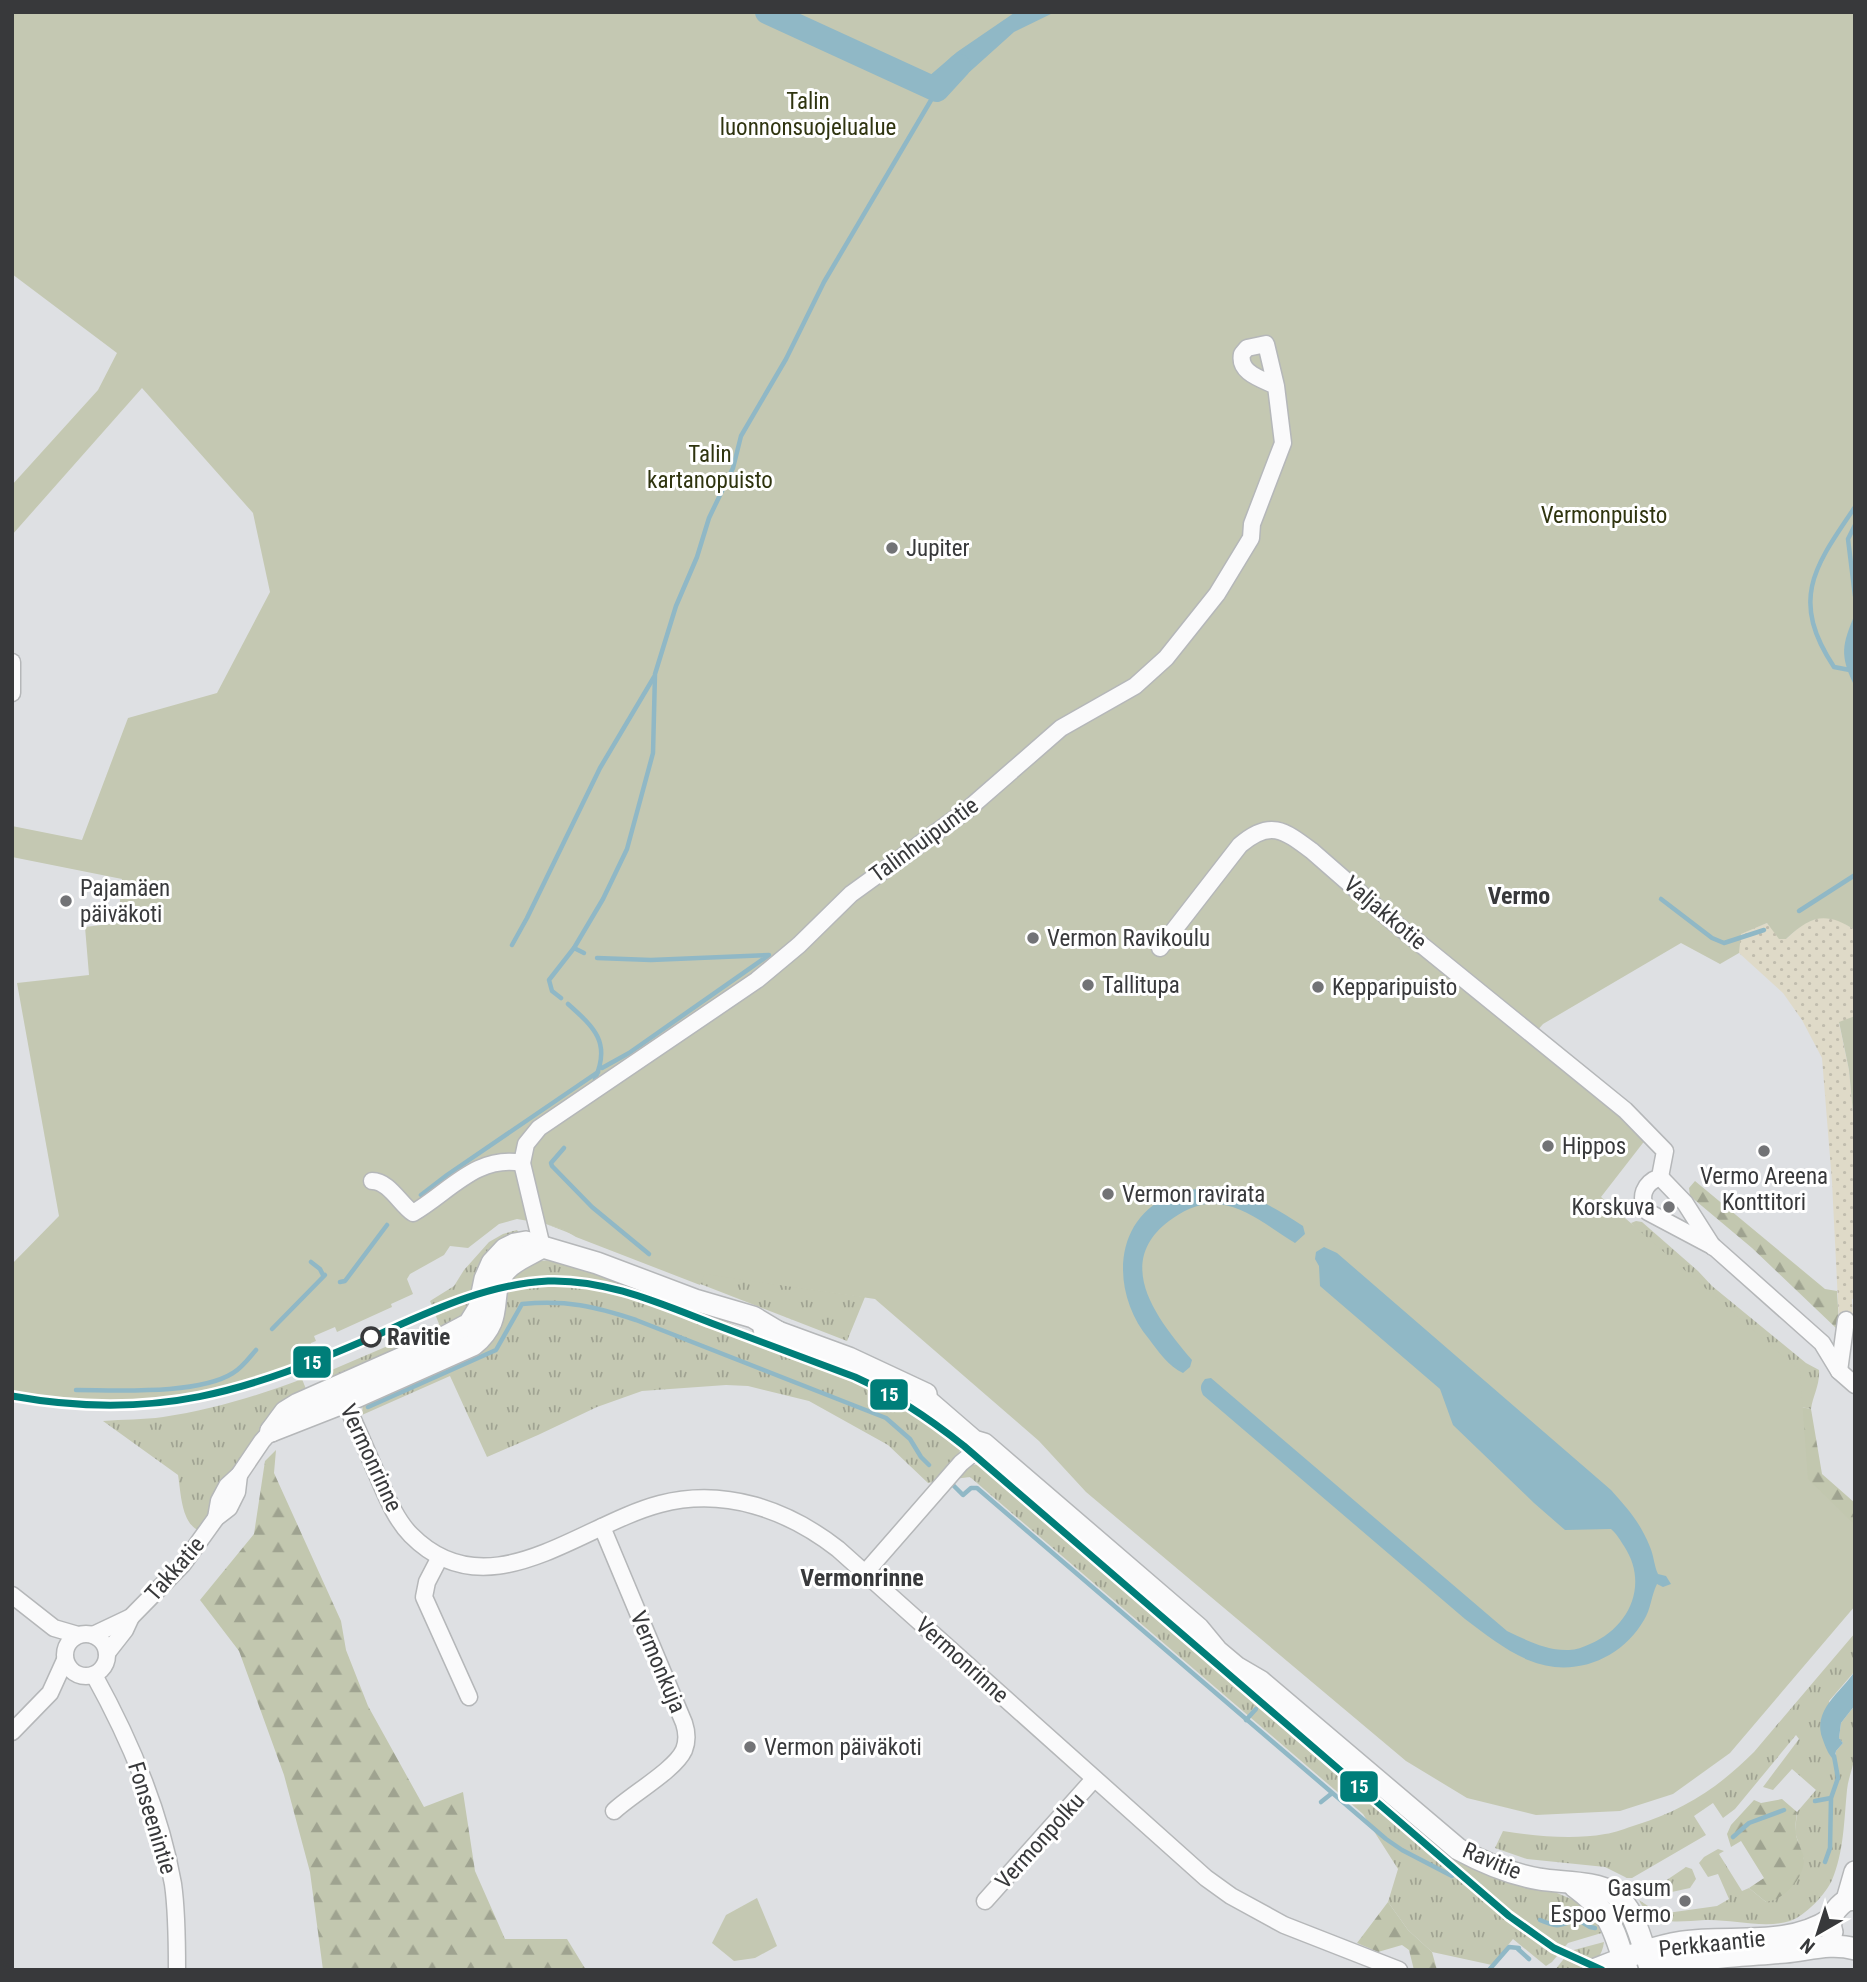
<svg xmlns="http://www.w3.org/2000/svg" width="1867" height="1982" font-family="'Roboto Condensed',sans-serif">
<defs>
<pattern id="grass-tufts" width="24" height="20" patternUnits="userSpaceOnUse" patternTransform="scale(1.75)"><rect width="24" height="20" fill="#c4c8b2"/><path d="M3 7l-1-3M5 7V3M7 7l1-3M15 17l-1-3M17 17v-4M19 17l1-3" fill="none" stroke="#a0a392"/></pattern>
<pattern id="forest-firs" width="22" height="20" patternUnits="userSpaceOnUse" patternTransform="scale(1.75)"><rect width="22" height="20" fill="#c2c7af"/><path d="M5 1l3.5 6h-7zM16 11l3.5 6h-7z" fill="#9fa390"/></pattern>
<pattern id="sand-dots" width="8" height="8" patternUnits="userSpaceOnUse" patternTransform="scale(1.75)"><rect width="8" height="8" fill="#dfdac8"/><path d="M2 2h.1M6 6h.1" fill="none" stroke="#c0bcad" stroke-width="1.8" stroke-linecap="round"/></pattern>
</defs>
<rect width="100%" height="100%" fill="#dee0e3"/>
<g fill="url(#grass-tufts)">
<path d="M 1636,1221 L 1642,1222 L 1698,1271 L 1712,1286 L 1806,1363 L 1819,1370 C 1820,1385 1813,1395 1811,1409 L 1786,1404 L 1631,1223 Z"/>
<path d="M 546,1224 L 704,1273 L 865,1297 L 847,1341 Z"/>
<path d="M 517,1230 L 519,1233 L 473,1296 L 461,1321 L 332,1383 L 327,1372 L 439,1324 L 430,1301 L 454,1286 L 464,1270 L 489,1242 L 503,1234 Z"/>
<path d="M 551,1260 L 561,1261 L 702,1311 L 748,1331 L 783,1340 L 906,1392 L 966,1442 L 940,1481 L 928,1483 L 888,1445 L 809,1401 L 748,1386 L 726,1385 L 642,1391 L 597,1407 L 538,1435 L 487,1457 L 450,1376 L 362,1415 L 363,1402 L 508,1282 L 528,1262 Z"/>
<path d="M 302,1379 L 308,1394 L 249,1447 L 228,1476 L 200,1531 C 181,1524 181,1492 178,1475 L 103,1421 C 123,1419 143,1420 163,1417 C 211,1410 257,1396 302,1379 Z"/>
<path d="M 982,1464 L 989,1464 L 1005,1474 L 1435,1841 L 1583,1904 L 1605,1932 L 1568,1943 L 1552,1962 L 1546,1966 L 1513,1939 L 1492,1965 L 1432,1952 L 1408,1930 L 1388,1902 L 1398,1869 L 1363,1814 L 970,1477 L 954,1479 L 970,1465 Z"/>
<path d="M 1855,1633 L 1855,1671 L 1829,1701 L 1835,1758 L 1836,1751 L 1843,1743 L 1839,1738 L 1841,1723 L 1855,1705 C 1855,1721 1856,1737 1855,1753 C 1854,1766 1848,1778 1847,1790 C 1844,1820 1844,1852 1832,1880 C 1826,1894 1805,1916 1790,1921 C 1764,1929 1732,1919 1705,1920 C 1679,1921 1652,1928 1639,1900 L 1660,1914 L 1717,1906 L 1729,1899 L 1718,1874 L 1708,1877 L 1699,1863 L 1704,1857 L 1718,1849 L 1724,1851 L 1719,1854 L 1742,1891 L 1749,1888 L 1766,1902 L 1804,1860 L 1795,1832 L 1797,1812 L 1816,1790 L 1792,1769 L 1773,1790 L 1763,1787 L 1799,1739 L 1796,1735 L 1735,1809 L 1723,1818 L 1713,1803 L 1694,1816 L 1706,1835 L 1632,1878 L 1627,1878 L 1605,1867 L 1527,1859 L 1495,1848 L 1503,1831 C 1536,1836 1572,1840 1605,1834 C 1615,1833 1626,1828 1636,1825 C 1684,1810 1718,1788 1754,1752 Z"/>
<path d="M 1686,1867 L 1692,1869 L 1696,1879 L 1690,1888 L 1658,1895 L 1652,1890 Z"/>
<path d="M 1604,1942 C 1601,1968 1577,1970 1555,1970 L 1570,1951 Z"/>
</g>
<g fill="url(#forest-firs)">
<path d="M 1695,1181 L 1825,1289 L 1837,1291 L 1839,1324 L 1836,1328 L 1752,1248 L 1690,1196 L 1689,1188 Z"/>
<path d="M 1786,1404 L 1811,1409 L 1822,1474 L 1855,1503 L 1855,1597 L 1802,1488 Z"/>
<path d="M 276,1450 L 274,1473 L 341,1621 L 346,1650 L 368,1706 L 424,1807 L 463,1792 L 475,1871 L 505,1939 L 567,1939 L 586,1970 L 323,1970 L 310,1872 L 284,1775 L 239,1651 L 200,1600 L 254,1534 L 265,1461 Z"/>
<path d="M 1782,1799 L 1797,1812 C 1796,1819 1795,1827 1796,1834 C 1797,1843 1804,1852 1804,1860 C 1804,1879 1783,1900 1766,1902 L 1749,1888 L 1764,1878 L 1741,1841 L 1731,1847 L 1727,1834 L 1731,1825 L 1754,1800 L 1761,1803 Z"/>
<path d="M 1388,1902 L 1408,1930 L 1432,1952 L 1437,1970 L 1414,1970 L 1409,1950 L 1402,1945 L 1378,1952 L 1357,1943 Z"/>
</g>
<path fill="url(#sand-dots)" d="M 1821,917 L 1839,920 L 1855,930 L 1855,1016 L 1839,1023 L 1849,1070 L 1855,1135 L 1855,1298 L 1852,1299 L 1853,1319 L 1839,1322 L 1832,1182 L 1822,1058 L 1802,1020 L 1783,993 L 1739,953 L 1740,934 L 1767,923 L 1786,939 L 1804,923 Z"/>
<g fill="#c4c8b2">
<path d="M 12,12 L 1855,12 L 1855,930 C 1825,911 1811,916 1786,939 L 1779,939 L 1767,923 L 1741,934 L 1739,953 L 1720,964 L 1681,943 L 1543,1024 L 1528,1041 L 1646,1139 L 1601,1197 L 1800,1371 L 1808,1479 L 1855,1525 L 1855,1606 L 1730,1753 L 1673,1794 L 1620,1811 L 1536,1815 L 1467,1798 L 1406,1761 L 1086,1492 L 1039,1441 L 875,1299 L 704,1274 L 700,1285 L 576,1237 L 564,1230 L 546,1224 L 517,1219 L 499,1224 L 468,1248 L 450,1246 L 444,1255 L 410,1274 L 407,1279 L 413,1294 L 391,1304 L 392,1307 L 337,1332 L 335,1327 L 314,1336 L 316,1341 L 311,1343 L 308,1360 C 215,1395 111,1414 12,1390 L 12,1264 L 59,1216 L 17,983 L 89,975 L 85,927 L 118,923 L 122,879 L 12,857 L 12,826 L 82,840 L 128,718 L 217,693 L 270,592 L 253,513 L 142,388 L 12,535 L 12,485 L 98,390 L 117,353 L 12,274 Z"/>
<path d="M 1855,1016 L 1855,1135 L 1849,1070 L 1839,1022 Z"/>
<path d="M 757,1898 L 777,1946 L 755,1958 L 734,1961 L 712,1943 L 726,1915 Z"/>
</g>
<g fill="#90b8c6">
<path d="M 1055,12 L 1014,32 L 945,94 L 937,90 L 928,77 L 957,52 L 1014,13 Z"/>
<path d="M 1855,614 L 1855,687 C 1839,655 1842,645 1855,614 Z"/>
<path d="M 1217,1186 C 1253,1195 1272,1206 1303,1226 L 1305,1234 L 1295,1243 C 1272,1229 1246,1207 1219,1204 C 1199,1202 1184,1210 1169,1221 C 1112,1264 1159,1321 1192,1360 L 1190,1367 L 1183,1373 C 1169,1367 1158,1351 1149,1339 C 1112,1295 1111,1222 1169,1196 C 1185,1189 1201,1189 1217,1186 Z"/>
<path d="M 1324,1247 L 1337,1253 L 1611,1490 C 1628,1509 1640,1522 1650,1547 C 1654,1556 1654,1566 1658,1574 L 1666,1576 L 1671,1584 L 1663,1587 L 1657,1584 C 1651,1596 1651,1609 1644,1620 C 1621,1660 1572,1679 1528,1660 C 1505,1650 1485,1634 1465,1619 L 1203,1395 C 1200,1388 1200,1385 1205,1379 L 1211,1378 L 1507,1631 C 1526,1640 1547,1651 1569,1650 C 1576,1650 1583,1647 1590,1644 C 1630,1627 1649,1584 1624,1546 C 1620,1540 1617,1534 1611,1529 L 1565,1530 L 1534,1503 L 1453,1425 L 1440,1389 L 1320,1286 L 1319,1266 L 1315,1259 L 1316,1252 Z"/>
<path d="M 1855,1671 L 1855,1705 L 1841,1723 L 1839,1738 L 1843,1743 L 1836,1751 L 1834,1760 C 1828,1754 1826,1748 1823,1740 C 1811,1710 1841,1693 1855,1671 Z"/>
</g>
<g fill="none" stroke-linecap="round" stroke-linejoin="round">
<g stroke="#90b8c6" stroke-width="4.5">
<path d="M 1855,507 C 1815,566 1789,599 1834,667 L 1855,671"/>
<path d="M 1855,525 L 1848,539 L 1855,596"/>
<path d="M 1661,899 L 1712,938 L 1724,943 L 1764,930"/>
<path d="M 1799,911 L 1855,875"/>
<path d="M 512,945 L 527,918 L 600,768 L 654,677"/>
<path d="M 574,948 L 584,953"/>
<path d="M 597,958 L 651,960 L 769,955 L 629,1053 L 602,1068"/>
<path d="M 561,998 L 552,991 L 549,980 L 574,948 L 603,899 L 627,849 L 653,753 L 655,674 L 676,606 L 697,557 L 709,518 L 733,468 L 741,436 L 786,359 L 824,282 L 937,90"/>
<path d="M 568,1004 C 595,1028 611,1043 595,1079"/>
<path d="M 564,1148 L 551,1163 L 552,1166 L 592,1207 L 649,1254"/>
<path d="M 421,1195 L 447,1175 L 598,1072"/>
<path d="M 311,1262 L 320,1269 L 323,1275"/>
<path d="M 340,1282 L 345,1281 L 387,1225"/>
<path d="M 272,1329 L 325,1275"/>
<path d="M 76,1390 C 117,1390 198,1395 233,1373 C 242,1368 249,1358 256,1350"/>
<path d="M 368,1407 L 496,1350 L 522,1304 C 567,1300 594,1306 636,1320 L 886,1418 L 910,1439 L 921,1457 L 929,1465"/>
<path d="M 953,1485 L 963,1495 L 971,1488 L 977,1488 L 1386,1839 L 1402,1850 L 1452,1876"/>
<path d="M 1246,1720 L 1256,1709"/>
<path d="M 1815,1801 L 1831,1798"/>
<path d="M 1321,1802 L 1331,1794"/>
<path d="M 1733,1837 L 1749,1823 L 1784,1810"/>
<path d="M 1825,1862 L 1830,1848 L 1831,1798 L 1838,1778 L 1834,1756"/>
<path d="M 1470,1881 L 1479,1885"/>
<path d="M 1540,1920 C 1559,1928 1558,1926 1577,1919 L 1590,1927 L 1595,1928"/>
<path d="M 1518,1949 L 1529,1959"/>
<path d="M 1489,1970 L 1509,1947 L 1519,1948"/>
</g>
<path stroke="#90b8c6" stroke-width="24" d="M 767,12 L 937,90 L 959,66"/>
<g stroke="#b5b7b9" stroke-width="19">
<g id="street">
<path d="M 12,662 L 12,693"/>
<path d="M 1160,948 L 1240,845 C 1270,819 1284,830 1312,851 L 1391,920 L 1625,1110 L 1665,1151 L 1660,1177 C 1644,1183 1638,1197 1648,1212 L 1714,1247 L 1822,1343 L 1839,1371 L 1855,1385"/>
<path d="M 1660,1177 L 1685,1203 L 1713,1247"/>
<path d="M 372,1181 C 389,1181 400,1204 413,1213 C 448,1193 477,1154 522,1163"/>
<path d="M 542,1247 L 522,1163 L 526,1144 L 539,1128 L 757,980 L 799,945 L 851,894 L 967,810 L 1061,728 L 1135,686 L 1166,658 L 1217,594 L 1251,538 L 1252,524 L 1283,443 L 1276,386 L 1266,344 L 1247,348 L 1242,354 C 1238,373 1262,379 1276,386"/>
<path d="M 1839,1371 L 1846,1320"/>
<path d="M 341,1393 C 353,1419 364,1445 375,1470 C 385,1492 394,1518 411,1535 C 488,1613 580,1525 660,1504 C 725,1487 788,1510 838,1549 L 1206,1878 L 1231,1896 L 1284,1925 L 1399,1970"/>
<path d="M 216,1518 L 219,1501 L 227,1486 L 239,1475 L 262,1441 L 271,1431"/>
<path d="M 602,1527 L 684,1723 C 687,1732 688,1740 684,1750 C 675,1770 632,1794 614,1811"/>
<path d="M 440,1557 L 427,1582 L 424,1597 L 469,1697"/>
<path d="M 865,1573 L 961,1463 L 984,1444"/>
<path d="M 12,1595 L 54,1628 L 78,1635"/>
<circle cx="86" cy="1655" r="21"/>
<path d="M 93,1635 L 131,1617 L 183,1564 L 216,1518 L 229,1508 L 237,1492 L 239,1475"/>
<path d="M 107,1653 L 125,1630 L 131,1617"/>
<path d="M 94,1675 C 130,1740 160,1810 173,1884 C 177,1912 177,1942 177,1970"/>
<path d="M 12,1732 L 50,1693 L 65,1660"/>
<path d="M 985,1901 L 1094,1779"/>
</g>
</g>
<g stroke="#b5b7b9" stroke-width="24">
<g id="secondary">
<path d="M 764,1329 L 778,1332 L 849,1358 L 926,1394"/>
<path d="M 915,1390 L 974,1441 L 984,1444 L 1198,1628 L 1217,1651 L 1236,1667 L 1260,1681 L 1458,1849 C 1484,1863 1510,1874 1539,1879 C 1561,1883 1595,1881 1613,1893 C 1636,1908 1642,1946 1651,1970"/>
<path d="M 271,1431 L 285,1412 L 298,1404 L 420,1350 L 469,1324 L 479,1308 L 485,1279 L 492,1263 L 505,1249 L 515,1244 L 526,1242 L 597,1263 L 695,1300 L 753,1317 L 778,1332"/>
<path d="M 271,1431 L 345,1402 L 473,1345 C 507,1317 486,1296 505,1271 C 515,1259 530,1255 542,1247"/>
<path d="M 1574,1886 C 1613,1915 1612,1926 1627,1970"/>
<path d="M 1847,1900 L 1855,1872"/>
<path d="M 1832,1932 C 1827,1919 1836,1907 1847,1900 L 1855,1899"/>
<path d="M 1593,1970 C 1622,1959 1651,1947 1682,1942 C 1731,1935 1788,1948 1831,1919"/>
<path d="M 1650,1970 C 1694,1957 1739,1956 1785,1952 C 1808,1950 1831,1942 1855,1949"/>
</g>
</g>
<use href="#street" stroke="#fafafb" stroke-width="16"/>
<use href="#secondary" stroke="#fafafb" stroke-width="21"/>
<g stroke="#fff" stroke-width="12">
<path id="rail-1" d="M 12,1396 C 155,1422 247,1392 377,1335 C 431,1311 487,1284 548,1281 C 605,1279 659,1303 711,1323 C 759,1341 807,1359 855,1377 C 895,1395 930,1419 964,1446 L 1509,1916 L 1554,1948 L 1602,1970"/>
</g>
<use href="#rail-1" stroke="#007e79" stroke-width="7"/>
</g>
<g fill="#727376" stroke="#fff" stroke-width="2.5">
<circle cx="892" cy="548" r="7"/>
<circle cx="66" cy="901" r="7"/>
<circle cx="1033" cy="938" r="7"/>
<circle cx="1088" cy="985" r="7"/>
<circle cx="1318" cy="987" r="7"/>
<circle cx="1548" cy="1146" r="7"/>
<circle cx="1764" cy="1151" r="7"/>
<circle cx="1108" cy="1194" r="7"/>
<circle cx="1669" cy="1207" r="7"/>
<circle cx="750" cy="1747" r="7"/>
<circle cx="1685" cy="1901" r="7"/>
</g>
<circle fill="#fff" stroke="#38393b" stroke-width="3.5" cx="371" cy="1337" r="9"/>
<g text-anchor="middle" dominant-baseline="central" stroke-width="6" stroke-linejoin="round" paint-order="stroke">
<g font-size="23" fill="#2f340f" stroke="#fff">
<text x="808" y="101">Talin<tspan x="808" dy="26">luonnonsuojelualue</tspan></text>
<text x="710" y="454">Talin<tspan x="710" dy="26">kartanopuisto</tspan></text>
<text x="1604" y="515">Vermonpuisto</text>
</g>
<g font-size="23" fill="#38393b" stroke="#fff" text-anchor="start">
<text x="906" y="548">Jupiter</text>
<text x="80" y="888">Pajamäen<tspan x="80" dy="26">päiväkoti</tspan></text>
<text x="1047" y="938">Vermon Ravikoulu</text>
<text x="1102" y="985">Tallitupa</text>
<text x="1332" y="987">Kepparipuisto</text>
<text x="1562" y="1146">Hippos</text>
<text x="1764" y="1176" text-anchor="middle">Vermo Areena<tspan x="1764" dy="26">Konttitori</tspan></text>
<text x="1122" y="1194">Vermon ravirata</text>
<text x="1655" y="1207" text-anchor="end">Korskuva</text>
<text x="764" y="1747">Vermon päiväkoti</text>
<text x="1671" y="1888" text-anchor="end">Gasum<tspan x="1671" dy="26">Espoo Vermo</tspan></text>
</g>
<g font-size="23" fill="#38393b" stroke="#fff">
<text transform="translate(924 840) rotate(-36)">Talinhuipuntie</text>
<text transform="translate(1385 913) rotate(40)">Valjakkotie</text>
<text transform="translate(371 1458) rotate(65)">Vermonrinne</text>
<text transform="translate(175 1569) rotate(-49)">Takkatie</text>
<text transform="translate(962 1660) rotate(42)">Vermonrinne</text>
<text transform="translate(658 1662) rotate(67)">Vermonkuja</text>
<text transform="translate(152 1818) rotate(73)">Fonseenintie</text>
<text transform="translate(1040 1841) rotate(-48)">Vermonpolku</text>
<text transform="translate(1492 1861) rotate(23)">Ravitie</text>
<text transform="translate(1712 1944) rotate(-6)">Perkkaantie</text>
</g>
<g font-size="23" font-weight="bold" fill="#38393b" stroke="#fff" text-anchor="start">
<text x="387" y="1337">Ravitie</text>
</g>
<g font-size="24" font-weight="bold" fill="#38393b" stroke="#fff">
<text x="1519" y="896">Vermo</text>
<text x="862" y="1578">Vermonrinne</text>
</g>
</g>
<g stroke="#fff" stroke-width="2.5">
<rect x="292" y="1345" width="40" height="34" rx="7" fill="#007e79"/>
<rect x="869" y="1378" width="40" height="33" rx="7" fill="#007e79"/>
<rect x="1339" y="1770" width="40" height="33" rx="7" fill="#007e79"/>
</g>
<g font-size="19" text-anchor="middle" font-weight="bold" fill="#fff">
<text x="312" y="1369">15</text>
<text x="889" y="1401">15</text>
<text x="1359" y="1793">15</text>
</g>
<rect width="1867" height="1982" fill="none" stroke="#38393b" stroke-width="28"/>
<g transform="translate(1818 1933) rotate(219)" stroke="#ffffff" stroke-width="5" paint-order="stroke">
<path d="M0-5L12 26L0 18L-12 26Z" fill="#38393b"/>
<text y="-10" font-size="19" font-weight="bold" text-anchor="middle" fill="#38393b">N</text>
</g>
</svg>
